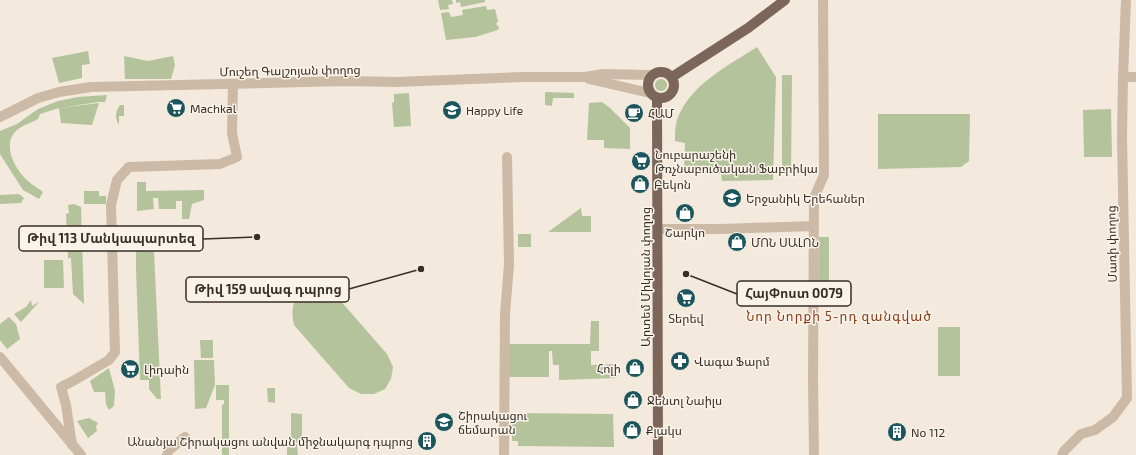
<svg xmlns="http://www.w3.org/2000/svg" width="1136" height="455" font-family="'Exo 2','Noto Sans Armenian',sans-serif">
<rect width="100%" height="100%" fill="#f3e9dc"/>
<g fill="#b4c39b">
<path d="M 438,0 L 452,0 L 453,4 L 448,5 L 449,9 L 440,10 Z"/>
<path d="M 456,0 L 485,0 L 485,2 L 461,7 L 460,2 L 456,3 Z"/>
<path d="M 486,6 L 487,10 L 495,9 L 498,21 L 496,24 L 499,27 L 498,30 L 475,37 L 446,40 L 441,13 L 449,12 L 451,17 L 463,15 L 462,10 Z"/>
<path d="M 757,47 L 776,77 L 773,180 L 722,181 L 721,174 L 703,174 L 700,171 L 684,172 L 685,143 L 675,141 C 675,134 675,126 677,120 C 690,84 728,66 757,47 Z"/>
<path d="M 88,51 L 90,64 L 82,65 L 82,78 L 59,83 L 52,58 Z"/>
<path d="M 124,56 L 148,61 L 173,56 L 175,65 L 171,79 L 125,79 Z"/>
<path d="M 782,75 L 792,75 L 791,173 L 782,173 Z"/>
<circle cx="661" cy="85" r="6"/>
<path d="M 545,92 L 574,93 L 574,98 L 553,98 L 552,106 L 545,105 Z"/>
<path d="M 409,93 L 411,126 L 394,127 L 392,103 L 394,102 L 394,94 Z"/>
<path d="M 107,95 L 105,102 L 98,102 L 60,108 L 99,103 L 92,125 L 61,123 L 59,108 L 40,114 L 38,119 C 31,123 22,125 16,131 C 3,143 13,165 23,176 C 28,182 36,187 43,192 L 39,199 L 23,190 L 0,154 L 0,131 L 17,124 L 38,109 L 58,101 L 78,97 Z"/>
<path d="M 602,102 L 609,107 L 630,128 L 630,149 L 604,148 L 604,140 L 587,140 L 589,103 Z"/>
<path d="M 120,105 L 124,105 L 124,116 L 119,116 L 119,125 C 115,118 115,112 120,105 Z"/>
<path d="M 1111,109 L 1112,157 L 1084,157 L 1083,110 Z"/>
<path d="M 878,114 L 970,114 L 969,161 L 961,167 L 878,169 Z"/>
<path d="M 137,182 L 146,182 L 146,191 L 204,190 L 204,200 L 192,204 L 189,219 L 182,219 L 182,201 L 176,201 L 176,209 L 159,209 L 158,198 L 153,198 L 154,209 L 137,211 Z"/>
<path d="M 84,191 L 99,191 L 99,196 L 106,196 L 106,204 L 84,204 Z"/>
<path d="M 19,194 L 24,198 L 21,203 L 0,204 L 0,195 Z"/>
<path d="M 74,204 L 81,207 L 84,304 L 73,294 L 71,258 L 68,258 L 66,214 L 69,213 L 68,205 Z"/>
<path d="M 581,208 L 582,216 L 591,216 L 591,232 L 548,232 Z"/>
<rect x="518" y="234" width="13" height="13"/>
<path d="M 819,237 L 829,237 L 829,293 L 818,293 Z"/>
<path d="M 136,250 L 154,252 L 161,399 L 157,399 L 149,389 L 149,380 L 140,380 L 136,269 Z"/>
<path d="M 44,260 L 63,260 L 64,288 L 44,288 Z"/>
<path d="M 311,288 L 324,288 L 332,291 L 387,354 L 393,367 L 391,379 L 385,389 L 374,394 L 361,394 L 349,388 L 294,325 C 290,306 293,297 311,288 Z"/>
<path d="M 31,300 L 32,306 L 39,302 L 21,322 L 14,314 L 26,307 Z"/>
<path d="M 9,317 L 16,324 L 20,339 L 7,349 L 0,340 L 0,324 Z"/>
<path d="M 591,321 L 599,321 L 599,351 L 591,351 L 591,365 L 617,364 L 617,378 L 559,380 L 559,365 L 553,365 L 552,351 L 549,351 L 549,377 L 508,377 L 509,344 L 590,344 Z"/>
<rect x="938" y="327" width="22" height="49"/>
<path d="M 200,340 L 213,340 L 213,358 L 201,358 Z"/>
<path d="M 194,360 L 214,360 L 215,385 L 206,408 L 195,409 Z"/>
<path d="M 109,368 L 115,391 L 114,406 L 109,410 L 106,404 L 105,392 L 94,392 L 90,381 Z"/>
<path d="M 216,385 L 229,385 L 229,455 L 222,455 L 222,405 L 224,404 L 224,400 L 216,400 Z"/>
<path d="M 267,388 L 275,388 L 275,403 L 268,402 Z"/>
<path d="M 291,413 L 302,414 L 302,443 L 291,442 Z"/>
<path d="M 512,413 L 613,414 L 614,447 L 518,446 L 518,441 L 512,441 Z"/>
<path d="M 89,418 L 98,423 L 96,427 L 97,431 L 88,438 L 77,421 Z"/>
<path d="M 287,444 L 297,444 L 298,455 L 287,455 Z"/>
</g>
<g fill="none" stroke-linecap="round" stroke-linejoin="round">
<g stroke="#ccbaa7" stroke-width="10">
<path d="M 1123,77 L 1136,77"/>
<path d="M 589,79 L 650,93"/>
<path d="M 0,117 L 38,98 L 59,92 L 91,87 L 347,81 L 397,82 L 522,77 L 585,77 L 603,74 L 652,75"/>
<path d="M 658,229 L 721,229 L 813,226"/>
<path d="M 0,357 L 81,455"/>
<path d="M 72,445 L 66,405 L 61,387 L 73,381 L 109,360 L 115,352 L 111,205 L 117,180 L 129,167 L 220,164 L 237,157 L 232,133 L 233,84"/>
<path d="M 167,455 L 169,450 L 185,437"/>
<path d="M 504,455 L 505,314 L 509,264 L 507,157"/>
<path d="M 814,455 L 813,380 L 814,198 L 824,175 L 823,0"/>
<path d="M 1062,455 L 1064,451 L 1081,434 L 1095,430 L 1113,417 L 1127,398 L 1122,137 L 1123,77 L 1126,0"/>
</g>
<g stroke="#7b6659" stroke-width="10">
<circle cx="661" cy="85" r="13"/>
<path d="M 672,77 L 748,28 L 785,0"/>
<path d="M 657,98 L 658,455"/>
</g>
</g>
<defs>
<g id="supermarket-disc" transform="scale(1)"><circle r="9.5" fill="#1c555c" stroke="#faf3e9"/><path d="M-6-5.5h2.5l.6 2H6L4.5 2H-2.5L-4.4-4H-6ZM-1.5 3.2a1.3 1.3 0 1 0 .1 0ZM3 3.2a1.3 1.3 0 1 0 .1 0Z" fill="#fff"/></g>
<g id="school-disc" transform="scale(1)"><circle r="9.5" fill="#1c555c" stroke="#faf3e9"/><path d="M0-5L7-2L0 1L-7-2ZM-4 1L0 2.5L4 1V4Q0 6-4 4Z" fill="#fff"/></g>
<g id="cafe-disc" transform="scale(1)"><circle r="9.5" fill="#1c555c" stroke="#faf3e9"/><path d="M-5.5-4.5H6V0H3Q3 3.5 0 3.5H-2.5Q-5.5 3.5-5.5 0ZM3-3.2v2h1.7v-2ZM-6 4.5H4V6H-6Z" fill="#fff"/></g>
<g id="shop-disc" transform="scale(1)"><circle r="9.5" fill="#1c555c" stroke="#faf3e9"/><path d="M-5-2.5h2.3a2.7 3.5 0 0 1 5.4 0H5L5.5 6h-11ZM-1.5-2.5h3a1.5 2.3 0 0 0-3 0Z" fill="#fff"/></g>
<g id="pharmacy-disc" transform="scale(1)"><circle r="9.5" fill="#1c555c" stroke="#faf3e9"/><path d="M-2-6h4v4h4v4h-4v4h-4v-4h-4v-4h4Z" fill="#fff"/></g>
<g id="building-disc" transform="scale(1)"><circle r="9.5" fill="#1c555c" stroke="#faf3e9"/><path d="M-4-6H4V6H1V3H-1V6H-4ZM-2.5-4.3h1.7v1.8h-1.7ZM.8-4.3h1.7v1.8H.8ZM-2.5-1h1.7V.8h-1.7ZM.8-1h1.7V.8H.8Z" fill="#fff"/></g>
</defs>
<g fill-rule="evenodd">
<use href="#supermarket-disc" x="176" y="108"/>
<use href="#school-disc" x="452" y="110"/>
<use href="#cafe-disc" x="634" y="113"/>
<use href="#supermarket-disc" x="641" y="161"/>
<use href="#shop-disc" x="640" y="184"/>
<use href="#school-disc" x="732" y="198"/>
<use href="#shop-disc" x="685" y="213"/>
<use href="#shop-disc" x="737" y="242"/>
<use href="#supermarket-disc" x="686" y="298"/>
<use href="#pharmacy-disc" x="680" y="361"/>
<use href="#shop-disc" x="635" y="368"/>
<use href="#supermarket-disc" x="130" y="369"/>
<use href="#shop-disc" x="633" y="400"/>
<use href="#school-disc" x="444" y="422"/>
<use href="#shop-disc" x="632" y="430"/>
<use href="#building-disc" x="897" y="432"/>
<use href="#building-disc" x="427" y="441"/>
</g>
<g text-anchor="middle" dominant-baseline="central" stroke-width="3" stroke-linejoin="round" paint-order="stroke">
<g font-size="12" fill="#382e28" stroke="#faf3e9">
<text transform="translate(290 70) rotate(-1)">Մուշեղ Գալշոյան փողոց</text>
<text transform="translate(1111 244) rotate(-91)">Մառի փողոց</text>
<text transform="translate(645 277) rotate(-90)">Արտեմ Միկոյան փողոց</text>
</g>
<g font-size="12" fill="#382e28" stroke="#faf3e9" text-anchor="start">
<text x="190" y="108">Machkal</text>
<text x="466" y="110">Happy Life</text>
<text x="648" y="113">ՀԱՄ</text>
<text x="655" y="154">Նուբարաշենի<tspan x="655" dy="14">Թռչնաբուծական Ֆաբրիկա</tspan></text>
<text x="654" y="184">Բեկոն</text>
<text x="746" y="198">Երջանիկ Երեհաներ</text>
<text x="685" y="232" text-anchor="middle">Շարկո</text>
<text x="751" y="242">ՄՈՆ ՍԱԼՈՆ</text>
<text x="686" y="318" text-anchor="middle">Տերեվ</text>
<text x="694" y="361">Վագա Ֆարմ</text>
<text x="621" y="368" text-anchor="end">Հոլի</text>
<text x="144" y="369">Լիդաին</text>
<text x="647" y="400">Ջենտլ Նաիլս</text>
<text x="458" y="415">Շիրակացու<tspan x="458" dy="14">ճեմարան</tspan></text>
<text x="646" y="430">Քլակս</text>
<text x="911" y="432">No 112</text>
<text x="413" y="441" text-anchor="end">Անանյա Շիրակացու անվան միջնակարգ դպրոց</text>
</g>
<g font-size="13" letter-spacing="1" fill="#8b3d1d" stroke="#faf3e9">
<text x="839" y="316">Նոր Նորքի 5-րդ զանգված</text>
</g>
</g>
<path fill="none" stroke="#382e28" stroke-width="1.5" d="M257 237L203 239M421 269L349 289M686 274L737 294"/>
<g fill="#382e28" stroke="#faf3e9" stroke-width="1.5">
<circle cx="257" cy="237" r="4"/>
<circle cx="421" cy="269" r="4"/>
<circle cx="686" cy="274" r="4"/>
</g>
<g fill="#faf3e9" stroke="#382e28" stroke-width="1.5">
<rect x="19" y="226" width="184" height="25" rx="4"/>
<rect x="186" y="277" width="163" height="25" rx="4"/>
<rect x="737" y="281" width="114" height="25" rx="4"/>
</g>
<g font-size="13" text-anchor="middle" font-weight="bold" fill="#382e28">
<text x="111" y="243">Թիվ 113 Մանկապարտեզ</text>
<text x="268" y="294">Թիվ 159 ավագ դպրոց</text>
<text x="794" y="298">ՀայՓոստ 0079</text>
</g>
</svg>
